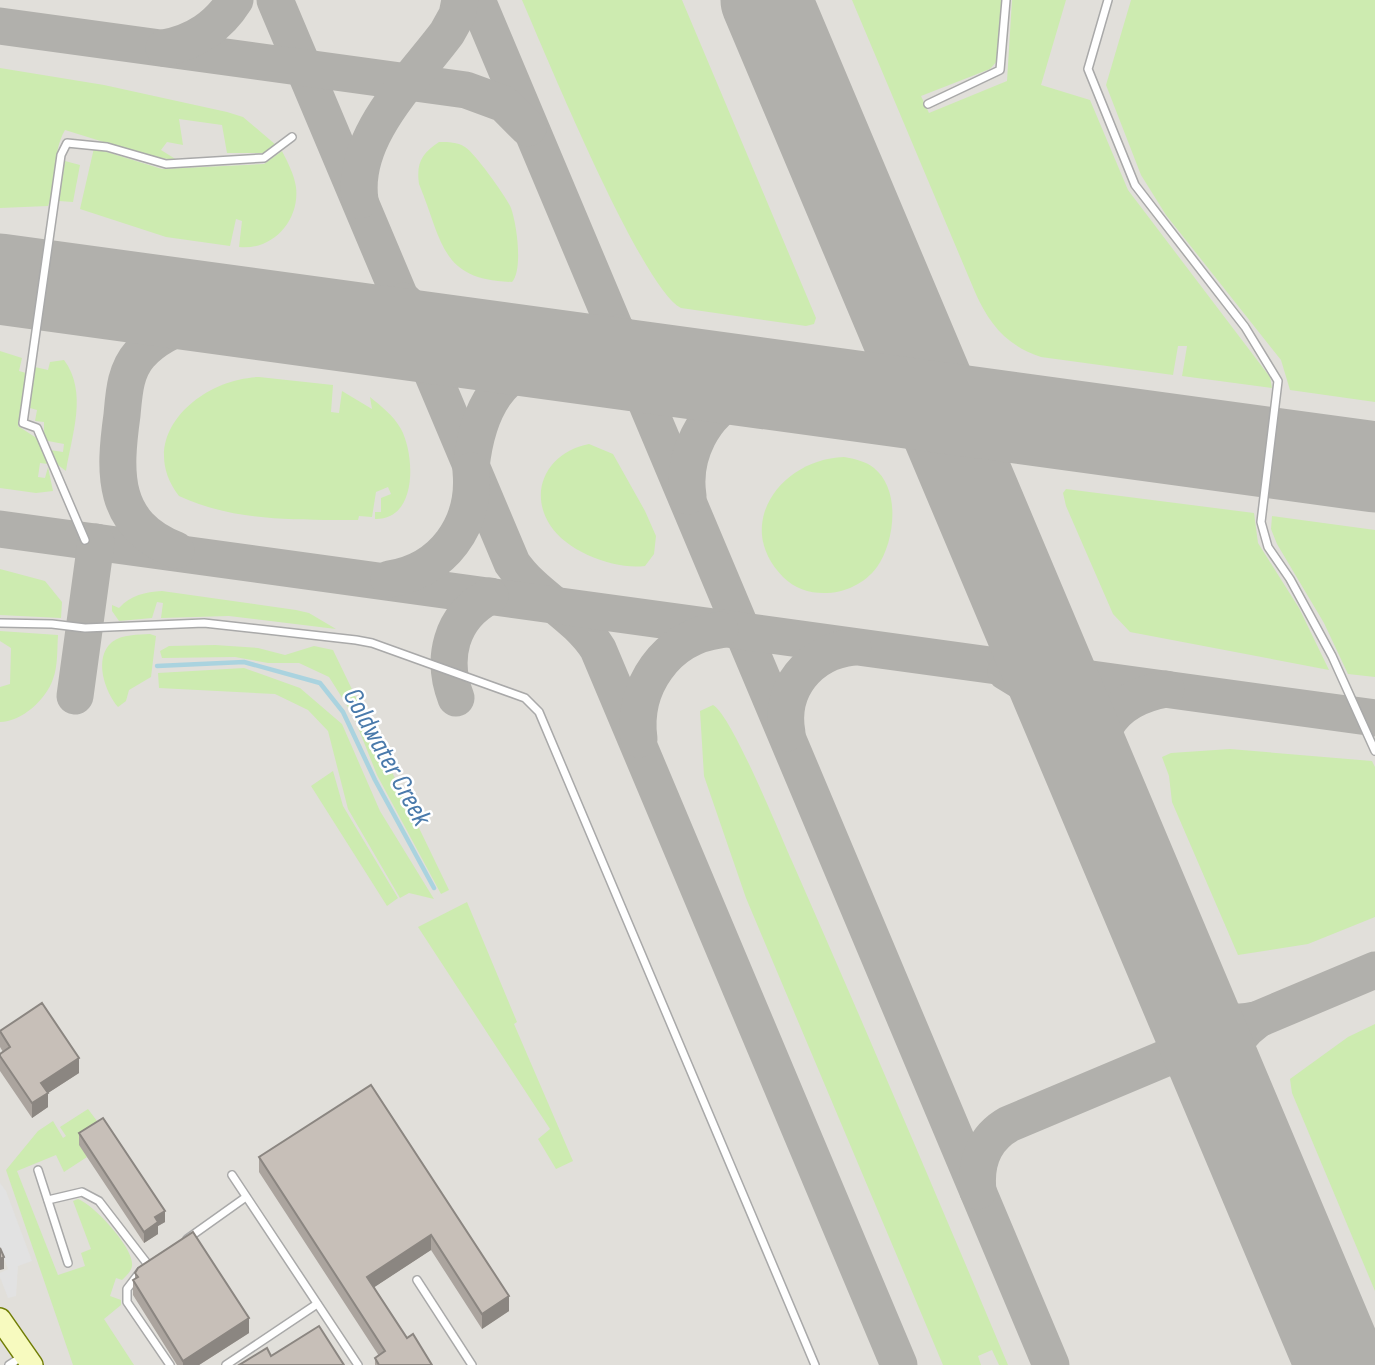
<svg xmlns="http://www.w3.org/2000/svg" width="1375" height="1365" font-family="'Sofia Sans Condensed',sans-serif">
<rect width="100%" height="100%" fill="#f2efe9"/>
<rect fill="#e1dfda" x="0" y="0" width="1375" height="1365"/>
<g fill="#cdebb0">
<path d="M 522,0 L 682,0 L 816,318 L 814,324 L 806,326 L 681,308 C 642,289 545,53 522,0 Z"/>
<path d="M 852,0 L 1002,0 L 998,60 L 990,69 L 921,96 L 929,113 L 1007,81 L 1012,0 L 1066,0 L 1041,85 L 1090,100 L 1128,190 L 1270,377 L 1272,388 L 1182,376 L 1187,346 L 1178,346 L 1173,375 L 1041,357 C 1007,346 989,324 975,292 Z"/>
<path d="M 1131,0 L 1375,0 L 1375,402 L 1290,390 L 1281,360 L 1166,215 L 1141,175 L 1106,85 Z"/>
<path d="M 0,68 L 104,85 L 227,112 L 243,117 L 276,145 L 265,153 L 227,153 L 222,125 L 179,119 L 183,145 L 167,142 L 161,150 L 177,160 L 152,157 L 65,130 C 51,154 59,182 48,206 L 0,208 Z"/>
<path d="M 439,142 C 449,142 457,142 465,147 C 475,153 507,198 511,208 C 517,225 523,270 512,282 C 440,280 443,242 419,184 C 416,163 422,153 439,142 Z"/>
<path d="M 94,148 L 162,169 L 264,164 L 282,151 C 288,163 294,174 296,187 C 300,220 273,251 239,247 L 242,221 L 236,219 L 230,246 L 166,237 L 80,209 Z"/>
<path d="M 65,161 L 80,165 L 73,202 L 59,201 Z"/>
<path d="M 0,351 L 22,358 L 19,371 L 26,373 L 18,426 L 38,439 L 48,464 L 40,463 L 38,477 L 45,478 L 48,467 L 53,491 L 36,493 L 0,488 Z"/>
<path d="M 64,360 C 88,392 72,434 66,471 L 58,465 L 50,450 L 63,452 L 64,444 L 48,441 L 44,435 L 44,422 L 35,421 L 37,410 L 30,408 L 35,367 L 48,370 L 50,362 Z"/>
<path d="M 259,377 L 333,385 L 331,412 L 339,413 L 342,391 L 372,409 L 370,397 C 381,406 393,415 401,429 C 415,455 418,520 375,519 L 375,512 L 381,512 L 381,498 L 391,494 L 388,487 L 376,492 L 372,517 L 359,516 L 358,520 C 298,520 235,522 179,496 C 134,437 199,379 259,377 Z"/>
<path d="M 589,444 L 613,454 L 645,511 L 656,536 L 654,554 L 645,566 C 615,570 567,552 550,525 C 527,489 550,451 589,444 Z"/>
<path d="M 844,457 C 855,459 865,461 874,468 C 901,490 895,541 877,567 C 856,596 809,603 783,577 C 732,525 781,459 844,457 Z"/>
<path d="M 1066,489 L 1254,513 L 1258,543 L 1299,608 L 1329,670 L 1130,632 L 1113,614 L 1066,506 L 1063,493 Z"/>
<path d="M 1272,516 L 1375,530 L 1375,677 L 1348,674 L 1324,623 L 1277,544 L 1271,529 Z"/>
<path d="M 0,569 L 45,581 L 62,602 L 61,618 L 0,615 Z"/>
<path d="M 162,591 L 296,610 L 309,613 L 336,629 L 229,616 L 161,618 L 163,603 L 157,602 L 152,618 L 119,621 L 112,611 L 112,605 L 119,608 C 131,595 145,592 162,591 Z"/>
<path d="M 0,631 L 58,635 C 57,649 58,666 53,679 C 46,700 21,722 0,722 L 0,687 L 10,684 L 11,648 L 0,641 Z"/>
<path d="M 150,634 L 156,636 L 151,677 L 129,690 L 126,701 L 118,707 C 105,692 93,658 112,642 C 122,634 138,635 150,634 Z"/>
<path d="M 215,645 L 258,648 L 285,655 L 314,646 L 333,650 L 449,890 L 441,894 L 377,775 L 353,715 L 329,677 L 299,663 L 268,663 L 235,657 L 162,658 L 160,651 L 169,646 Z"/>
<path d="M 244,668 L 300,688 L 342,724 L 380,811 L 434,899 L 409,893 L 400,898 L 348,809 L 328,731 L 308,710 L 275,694 L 159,688 L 158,673 Z"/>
<path d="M 713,705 C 731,714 780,834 791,859 C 865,1027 937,1196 1008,1365 L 999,1365 L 992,1350 L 978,1356 L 981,1365 L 943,1365 L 746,898 L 704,776 L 700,711 Z"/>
<path d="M 1230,749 L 1372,761 L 1375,767 L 1375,917 L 1308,944 L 1238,955 L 1172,802 L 1169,776 L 1162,757 L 1171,753 Z"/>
<path d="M 333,771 L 343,806 L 398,898 L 387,906 L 311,786 Z"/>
<path d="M 467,902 L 517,1022 L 514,1024 L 573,1161 L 556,1169 L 538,1139 L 550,1129 L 418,927 Z"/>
<path d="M 1375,1024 L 1375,1291 L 1292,1093 L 1290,1079 L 1348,1037 Z"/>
<path d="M 88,1109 L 103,1129 L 80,1145 L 87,1157 L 64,1172 L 56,1155 L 17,1171 L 58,1275 L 85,1266 L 81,1253 L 91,1249 L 73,1201 L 78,1199 C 94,1205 135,1249 132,1266 C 131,1272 126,1276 122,1280 L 116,1278 L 110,1296 L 121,1300 L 121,1305 L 104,1319 L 134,1365 L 73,1365 L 6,1170 L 38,1131 L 53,1121 L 63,1138 L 66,1136 L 60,1127 Z"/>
</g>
<path fill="#e2e2e2" d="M 0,1183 L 6,1191 L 32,1261 L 18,1266 L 16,1296 L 8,1298 L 0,1277 L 0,1273 L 8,1269 L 0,1248 Z"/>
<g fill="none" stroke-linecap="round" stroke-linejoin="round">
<path stroke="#aad3df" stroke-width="4.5" d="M 157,666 L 244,662 L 320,683 L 343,712 L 375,780 L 434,888"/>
<g stroke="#b1b0ac" stroke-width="37">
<path d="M 275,0 L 512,563 C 535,597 576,614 598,649 L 899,1365"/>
<path d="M 477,0 L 1051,1365"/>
<path d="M 0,26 L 466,90 L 504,104 L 528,128"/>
<path d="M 164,48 C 195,42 218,27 235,0"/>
<path d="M 360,200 C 351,137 412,80 447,33 L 457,15 L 460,0"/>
<path d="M 404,301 L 428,324 L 478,344"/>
<path d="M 366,329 L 399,341 L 427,366"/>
<path d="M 619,333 L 643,357 L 685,372"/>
<path d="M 471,467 C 477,414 498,363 559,360 C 583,358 607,363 631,364"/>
<path d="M 688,496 C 682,457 703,411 741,396 C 753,391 766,388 778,384"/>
<path d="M 0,529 L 1375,718"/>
<path d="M 176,550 C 111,524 114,473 122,415 C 124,393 125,371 140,354 C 169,323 214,316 254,314"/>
<path d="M 389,579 C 443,571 476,525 471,471"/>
<path d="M 1006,672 L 1042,694 L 1071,728"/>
<path d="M 75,696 L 96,542"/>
<path d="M 456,698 C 441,659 450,617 490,596"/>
<path d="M 787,733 C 779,689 809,652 853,647"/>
<path d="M 639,739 C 632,687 666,637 720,630"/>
<path d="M 1100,796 C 1089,740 1105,700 1166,689"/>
<path d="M 1177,979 C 1196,1007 1219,1029 1255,1020"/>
<path d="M 1227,1097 C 1222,1066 1230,1040 1256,1021"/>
<path d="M 978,1191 C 975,1163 984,1138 1009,1124 L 1375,970"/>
</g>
<g stroke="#b1b0ac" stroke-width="91">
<path d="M 766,0 L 1341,1365"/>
<path d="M 0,279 L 1375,467"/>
</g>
<g stroke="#a9a9a9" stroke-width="10">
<g id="lane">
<path d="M 1108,0 L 1088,69 L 1135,185 L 1245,327 L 1278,381 L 1261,522 L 1268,547 L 1290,579 L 1332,656 L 1375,751"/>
<path d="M 928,104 L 1000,70 L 1006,0"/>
<path d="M 85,540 L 37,428 L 23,423 L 61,155 L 67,143 L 107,147 L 166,164 L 264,158 L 292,137"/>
<path d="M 0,623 L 52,624 L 85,628 L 204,623 L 356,640 L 372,643 L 525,698 L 539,712 L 815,1365"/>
<path d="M 38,1170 L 68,1263"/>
<path d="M 232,1175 L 358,1365"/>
<path d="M 48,1200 L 82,1192 L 99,1201 L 149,1266"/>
<path d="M 187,1239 L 246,1197"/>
<path d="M 140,1272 L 127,1289 L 127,1302 L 170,1365"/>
<path d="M 417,1280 L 472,1365"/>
<path d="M 9,1365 L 23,1356"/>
<path d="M 226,1365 L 317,1304"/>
</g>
</g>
<g stroke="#707d05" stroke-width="24">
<path id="secondary" d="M 0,1319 L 32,1365"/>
</g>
<use href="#lane" stroke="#fff" stroke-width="7"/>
<use href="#secondary" stroke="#f7fabf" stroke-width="21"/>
</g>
<g fill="#aba49e">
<path d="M 0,1031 L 79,1073 L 48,1093 L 48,1107 L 32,1118 L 0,1071 L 0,1054 L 3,1052 L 0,1047 Z"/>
<path d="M 371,1085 L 509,1311 L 482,1329 L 431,1250 L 374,1287 L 407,1338 L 432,1365 L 375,1365 L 375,1358 L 379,1356 L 259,1172 L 259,1157 Z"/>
<path d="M 79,1133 L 165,1222 L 158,1226 L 158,1234 L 144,1243 L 79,1145 Z"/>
<path d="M 135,1273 L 249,1333 L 199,1365 L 177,1365 L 133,1295 L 133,1280 L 135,1279 Z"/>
</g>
<g fill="#8b8681">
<path d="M 79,1058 L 79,1073 L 48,1093 L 48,1107 L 32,1118 L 32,1103 L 41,1083 Z"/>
<path d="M 165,1211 L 165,1222 L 158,1226 L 158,1234 L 144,1243 L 144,1232 L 155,1217 Z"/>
<path d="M 431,1235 L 431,1250 L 367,1292 L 367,1277 Z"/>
<path d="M 4,1257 L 4,1269 L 0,1270 L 0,1259 Z"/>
<path d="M 509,1296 L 509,1311 L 482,1329 L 482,1314 Z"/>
<path d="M 249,1318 L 249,1333 L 199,1365 L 183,1365 L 183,1361 Z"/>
</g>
<g fill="#c7bfb8" stroke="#8b8681" stroke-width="2">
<path d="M 42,1003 L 79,1058 L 41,1083 L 48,1093 L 32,1103 L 0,1056 L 0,1054 L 10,1047 L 0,1031 Z"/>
<path d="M 371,1085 L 509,1296 L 482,1314 L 431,1235 L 367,1277 L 407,1338 L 413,1334 L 432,1365 L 379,1365 L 375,1358 L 385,1351 L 259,1157 Z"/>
<path d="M 103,1118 L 165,1211 L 155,1217 L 158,1222 L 144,1232 L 79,1133 Z"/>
<path d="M 193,1232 L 249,1318 L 183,1361 L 133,1280 L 138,1277 L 135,1273 L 138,1268 Z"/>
<path d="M 0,1248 L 4,1257 L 0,1259 Z"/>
<path d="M 319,1326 L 344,1365 L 239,1365 L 267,1348 L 271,1356 Z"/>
</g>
<g text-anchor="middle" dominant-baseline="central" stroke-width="5" stroke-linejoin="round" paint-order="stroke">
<g font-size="28" font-style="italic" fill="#4a7aab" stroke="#fff">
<text transform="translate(387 757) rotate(61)">Coldwater Creek</text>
</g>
</g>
</svg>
